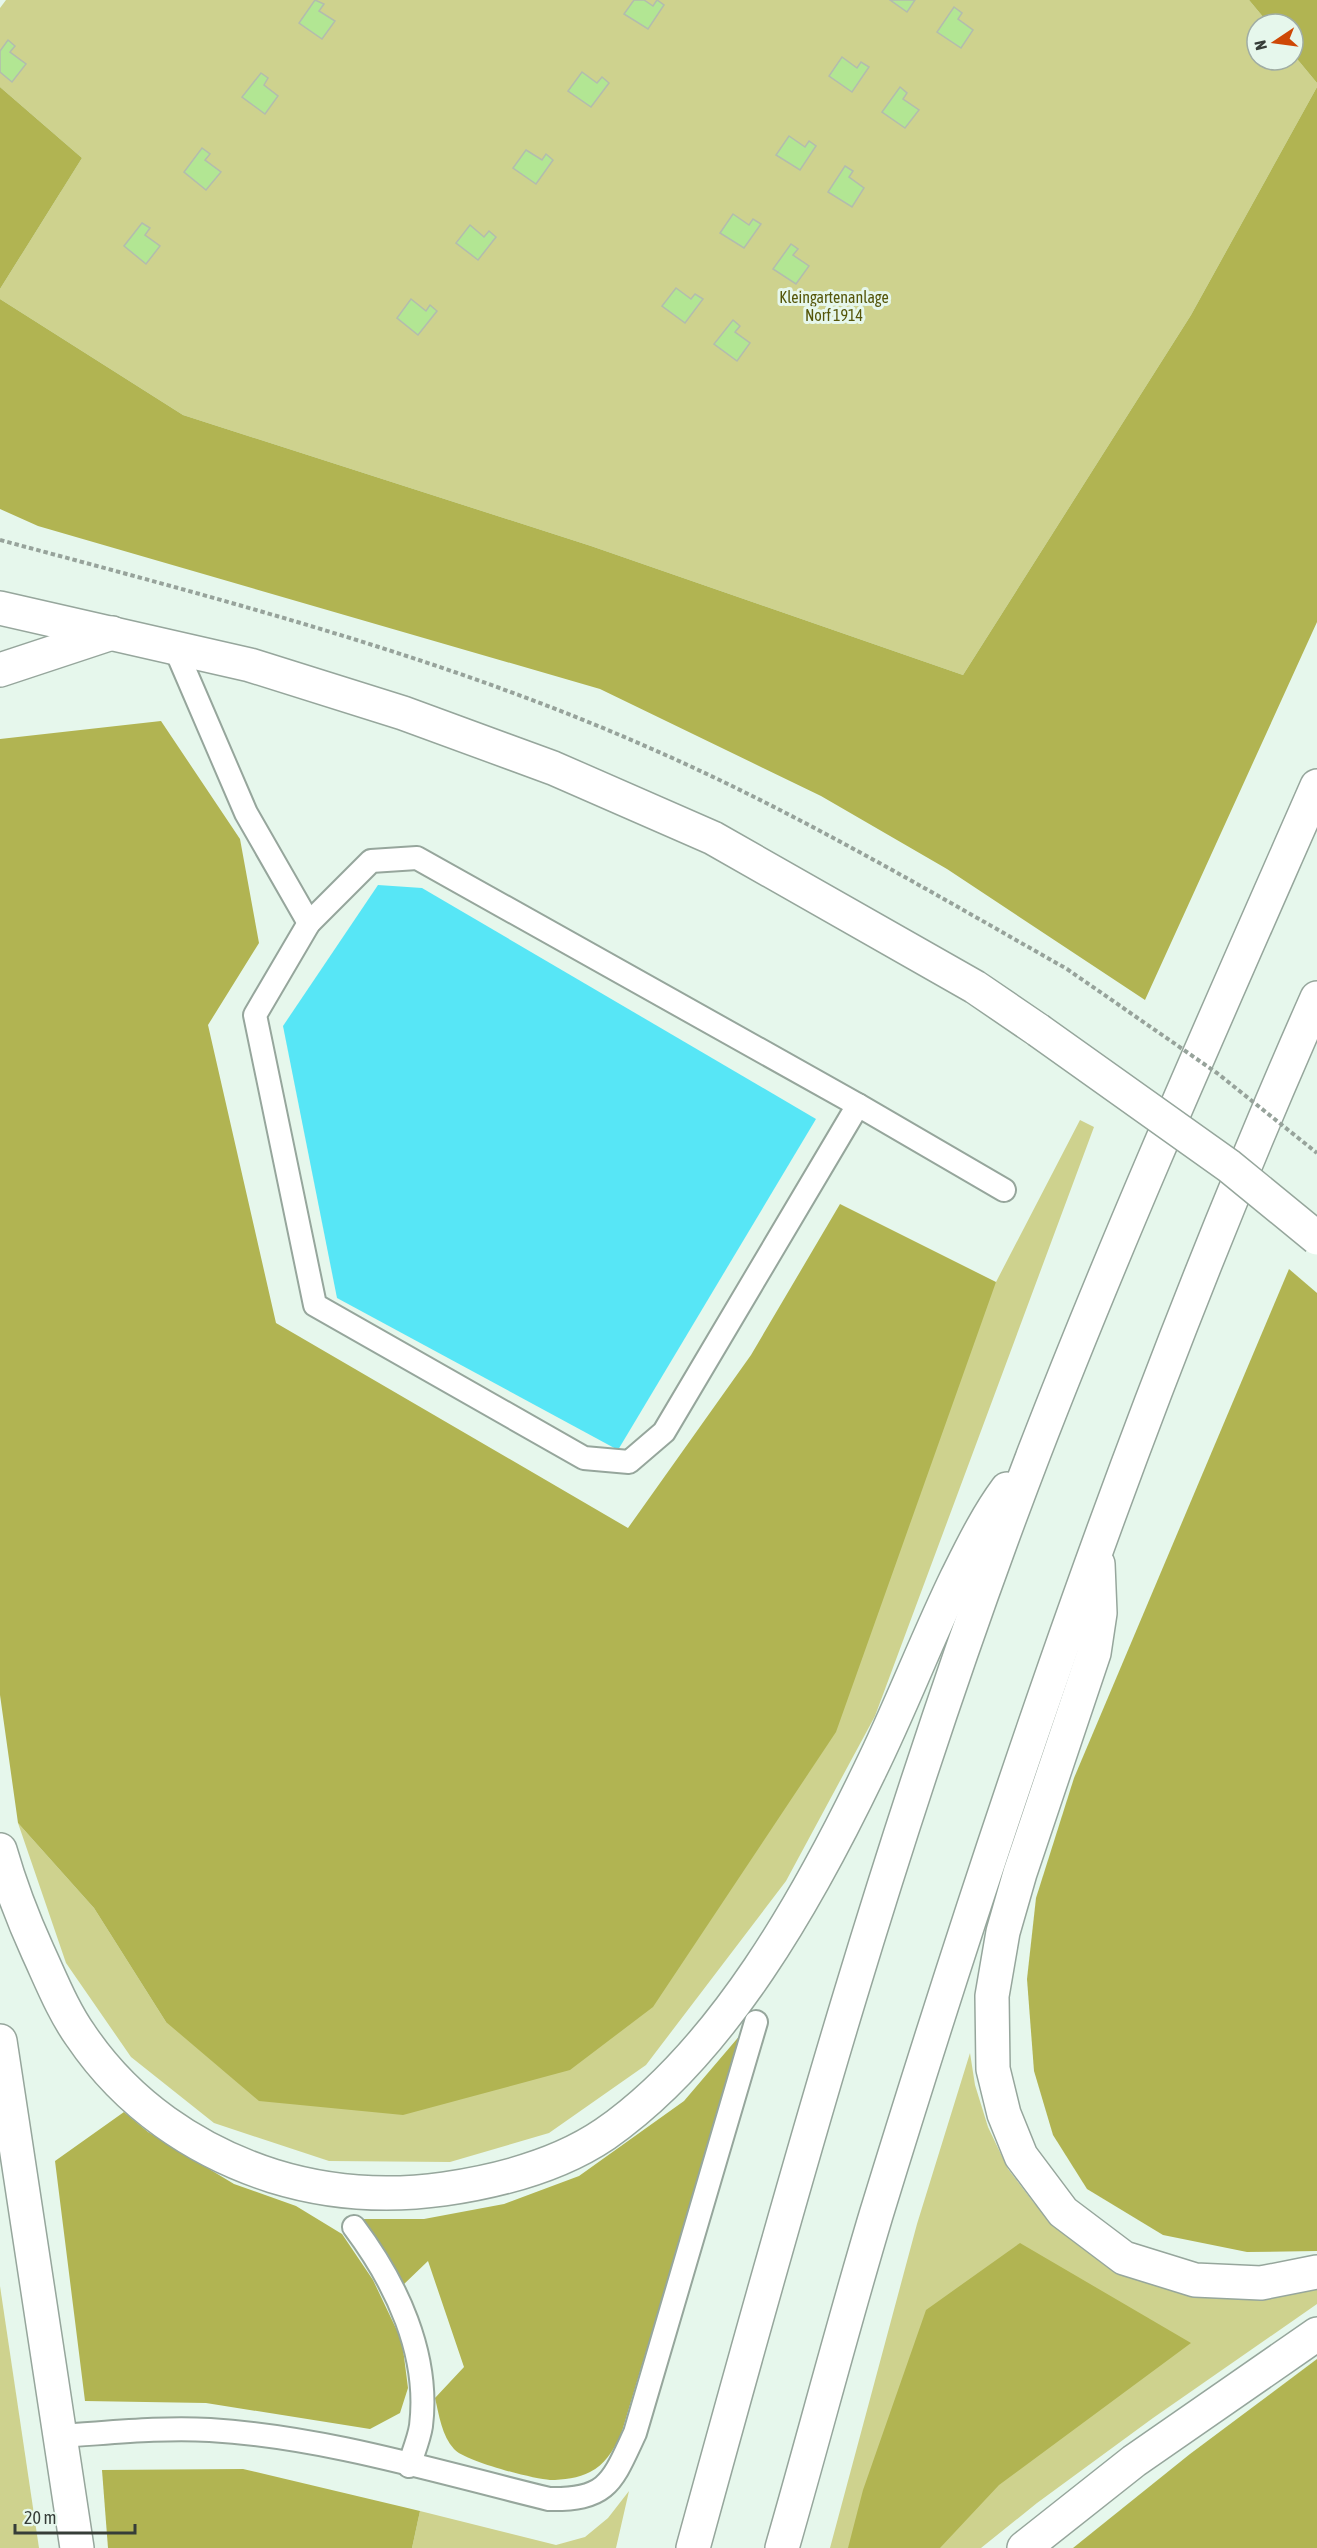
<svg xmlns="http://www.w3.org/2000/svg" width="1317" height="2548" font-family="'Asap Condensed',sans-serif">
<rect width="100%" height="100%" fill="#e6f7ec"/>
<g fill="#ced28e">
<path d="M 6,0 L 1249,0 L 1269,24 L 1257,24 L 1257,60 L 1293,60 L 1293,54 L 1317,83 L 1317,87 L 1191,315 L 963,675 L 591,546 L 183,415 L 0,299 L 0,289 L 82,158 L 0,87 L 0,8 Z"/>
<path d="M 1080,1120 L 1094,1127 L 875,1716 L 786,1881 L 646,2065 L 549,2133 L 450,2162 L 329,2161 L 214,2123 L 131,2057 L 66,1963 L 18,1823 L 94,1908 L 166,2022 L 996,1282 Z"/>
<path d="M 970,2053 L 975,2085 L 988,2127 L 1008,2169 L 1034,2203 L 1064,2233 L 1102,2260 L 1317,2282 L 1317,2304 L 1153,2418 L 1037,2503 L 981,2548 L 830,2548 L 917,2224 Z"/>
<path d="M 0,2286 L 39,2548 L 0,2548 Z"/>
<path d="M 629,2491 L 616,2548 L 412,2548 L 420,2511 L 556,2545 L 585,2537 L 608,2518 Z"/>
</g>
<g fill="#b1b452">
<path d="M 1249,0 L 1317,0 L 1317,83 L 1293,54 L 1293,24 L 1269,24 Z"/>
<path d="M 0,87 L 82,158 L 0,289 Z"/>
<path d="M 1317,87 L 1317,622 L 1145,1000 L 947,869 L 821,796 L 600,689 L 38,526 L 0,509 L 0,299 L 183,415 L 591,546 L 963,675 L 1191,315 Z"/>
<path d="M 161,721 L 240,839 L 259,943 L 208,1025 L 276,1323 L 628,1528 L 751,1355 L 840,1204 L 996,1282 L 836,1732 L 653,2007 L 570,2070 L 403,2115 L 259,2101 L 166,2022 L 94,1908 L 18,1823 L 0,1695 L 0,739 Z"/>
<path d="M 1289,1269 L 1317,1293 L 1317,2251 L 1247,2252 L 1163,2235 L 1087,2189 L 1053,2135 L 1034,2071 L 1027,1979 L 1036,1898 L 1074,1778 Z"/>
<path d="M 742,2033 L 620,2438 C 612,2451 605,2465 590,2472 C 579,2478 563,2480 550,2480 C 533,2479 464,2461 454,2449 C 442,2436 439,2415 435,2398 L 464,2367 L 428,2261 L 402,2286 L 362,2219 L 424,2219 L 504,2204 L 579,2176 L 684,2101 Z"/>
<path d="M 124,2112 L 148,2132 L 234,2184 L 296,2206 L 342,2234 L 373,2280 L 402,2341 L 408,2388 L 400,2413 L 370,2429 L 206,2403 L 85,2401 L 55,2161 Z"/>
<path d="M 1020,2243 L 1191,2343 L 999,2485 L 940,2548 L 848,2548 L 863,2490 L 926,2310 Z"/>
<path d="M 1317,2359 L 1317,2548 L 1073,2548 L 1190,2454 Z"/>
<path d="M 243,2469 L 420,2511 L 412,2548 L 108,2548 L 102,2470 Z"/>
</g>
<path fill="#57e6f6" d="M 378,885 L 422,888 L 816,1119 L 618,1450 L 337,1298 L 283,1026 Z"/>
<g fill="#b2e693" stroke="#b3bcae" stroke-width="1.5">
<path d="M 315,0 L 324,4 L 319,11 L 335,21 L 322,39 L 299,23 Z"/>
<path d="M 634,0 L 644,0 L 653,6 L 657,0 L 664,5 L 648,29 L 624,14 Z"/>
<path d="M 890,0 L 915,0 L 907,12 Z"/>
<path d="M 954,7 L 962,13 L 958,19 L 973,30 L 961,48 L 937,32 Z"/>
<path d="M 8,40 L 15,46 L 10,52 L 26,64 L 12,82 L 0,72 L 0,51 Z"/>
<path d="M 842,57 L 857,68 L 861,62 L 869,67 L 852,92 L 829,76 Z"/>
<path d="M 582,72 L 597,83 L 602,77 L 609,83 L 591,107 L 568,91 Z"/>
<path d="M 261,73 L 268,78 L 264,85 L 278,96 L 265,114 L 242,97 Z"/>
<path d="M 900,87 L 907,93 L 903,99 L 919,110 L 905,128 L 882,112 Z"/>
<path d="M 789,136 L 805,147 L 809,141 L 816,146 L 800,170 L 776,155 Z"/>
<path d="M 202,148 L 210,154 L 205,160 L 221,172 L 206,190 L 184,172 Z"/>
<path d="M 526,150 L 542,160 L 546,154 L 553,160 L 536,184 L 513,168 Z"/>
<path d="M 845,166 L 853,171 L 849,177 L 864,188 L 852,207 L 828,192 Z"/>
<path d="M 733,214 L 749,225 L 753,219 L 761,224 L 744,248 L 720,233 Z"/>
<path d="M 142,223 L 150,228 L 145,235 L 160,246 L 146,264 L 124,246 Z"/>
<path d="M 470,225 L 484,237 L 489,231 L 496,237 L 478,260 L 456,243 Z"/>
<path d="M 791,244 L 798,249 L 793,255 L 809,266 L 796,284 L 773,269 Z"/>
<path d="M 676,288 L 691,299 L 695,294 L 703,299 L 685,323 L 662,306 Z"/>
<path d="M 411,299 L 426,311 L 430,305 L 437,311 L 418,335 L 397,318 Z"/>
<path d="M 733,320 L 740,326 L 735,332 L 750,343 L 737,361 L 714,344 Z"/>
</g>
<g fill="none" stroke-linecap="round" stroke-linejoin="round">
<g stroke="#96a69c" stroke-width="26">
<g id="lane">
<path d="M 175,648 L 246,813 L 309,923"/>
<path d="M 417,858 L 858,1105 L 664,1432 L 629,1462 L 584,1458 L 315,1305 L 255,1015 L 309,923 L 371,861 Z"/>
<path d="M 858,1105 L 1004,1190"/>
<path d="M 354,2227 C 396,2283 430,2354 421,2426 C 419,2439 413,2453 409,2466"/>
<path d="M 59,2436 C 109,2433 160,2427 210,2430 C 325,2437 438,2472 549,2499 C 608,2500 612,2482 635,2433 L 756,2022"/>
</g>
</g>
<g stroke="#96a69c" stroke-width="36">
<path id="primary" d="M 0,608 L 250,665 L 403,713 L 553,768 L 713,838 L 975,987 L 1038,1030"/>
</g>
<g stroke="#96a69c" stroke-width="36">
<g id="highway">
<path d="M 0,670 L 112,633"/>
<path d="M 1098,1564 L 1100,1613 L 1094,1653 L 1020,1873 L 1003,1932 L 992,1996 L 993,2069 L 1004,2114 L 1021,2156 L 1063,2212 L 1124,2258 L 1195,2280 L 1261,2283 L 1317,2272"/>
<path d="M 0,1850 C 10,1885 23,1919 38,1952 C 51,1980 63,2011 81,2036 C 127,2104 195,2151 273,2176 C 328,2193 387,2197 444,2189 C 499,2181 558,2166 605,2134 C 723,2052 809,1897 870,1770 C 901,1707 926,1641 957,1577 C 972,1547 987,1516 1007,1489"/>
<path d="M 0,2041 L 77,2548"/>
<path d="M 693,2548 C 794,2179 897,1810 1034,1453 C 1121,1228 1220,1007 1317,786"/>
<path d="M 782,2548 C 814,2437 843,2325 876,2215 C 1003,1802 1142,1393 1317,998"/>
<path d="M 1024,2548 L 1134,2461 L 1317,2334"/>
</g>
</g>
<path stroke="#97a39b" stroke-width="4" stroke-dasharray="4.5 3" stroke-linecap="butt" d="M 0,540 C 220,599 442,656 652,749 C 796,812 931,892 1067,969"/>
<use href="#lane" stroke="#fff" stroke-width="22"/>
<use href="#primary" stroke="#fff" stroke-width="33"/>
<use href="#highway" stroke="#fff" stroke-width="33"/>
<g stroke="#96a69c" stroke-width="36" stroke-linecap="butt">
<path id="primary-bridge" d="M 1038,1030 L 1229,1166 L 1317,1238"/>
</g>
<path stroke="#97a39b" stroke-width="4" stroke-dasharray="4.5 3" stroke-linecap="butt" d="M 1067,969 L 1217,1073 L 1317,1153"/>
<use href="#primary-bridge" stroke="#fff" stroke-width="33"/>
</g>
<g text-anchor="middle" dominant-baseline="central" stroke-width="6" stroke-linejoin="round" paint-order="stroke">
<g font-size="16" fill="#545509" stroke="#e6f7ec">
<text x="834" y="297">Kleingartenanlage<tspan x="834" dy="18">Norf 1914</tspan></text>
</g>
</g>
<g transform="translate(1275 42) rotate(257)"><circle r="28" fill="#e6f7ec" stroke="#a0ada4" stroke-width="1.5"/>
<path d="M0-4.5L10 22L0 15L-10 22Z" fill="#ce4806"/>
<text y="-9" font-size="16" font-weight="bold" text-anchor="middle" fill="#363d38">N</text>
</g>
<path d="M15 2524v9h120v-9" fill="none" stroke="#363d38" stroke-width="3"/>
<text x="24" y="2524" font-size="18" fill="#363d38" stroke="#e6f7ec" stroke-width="4.5" paint-order="stroke">20 m</text>
</svg>
